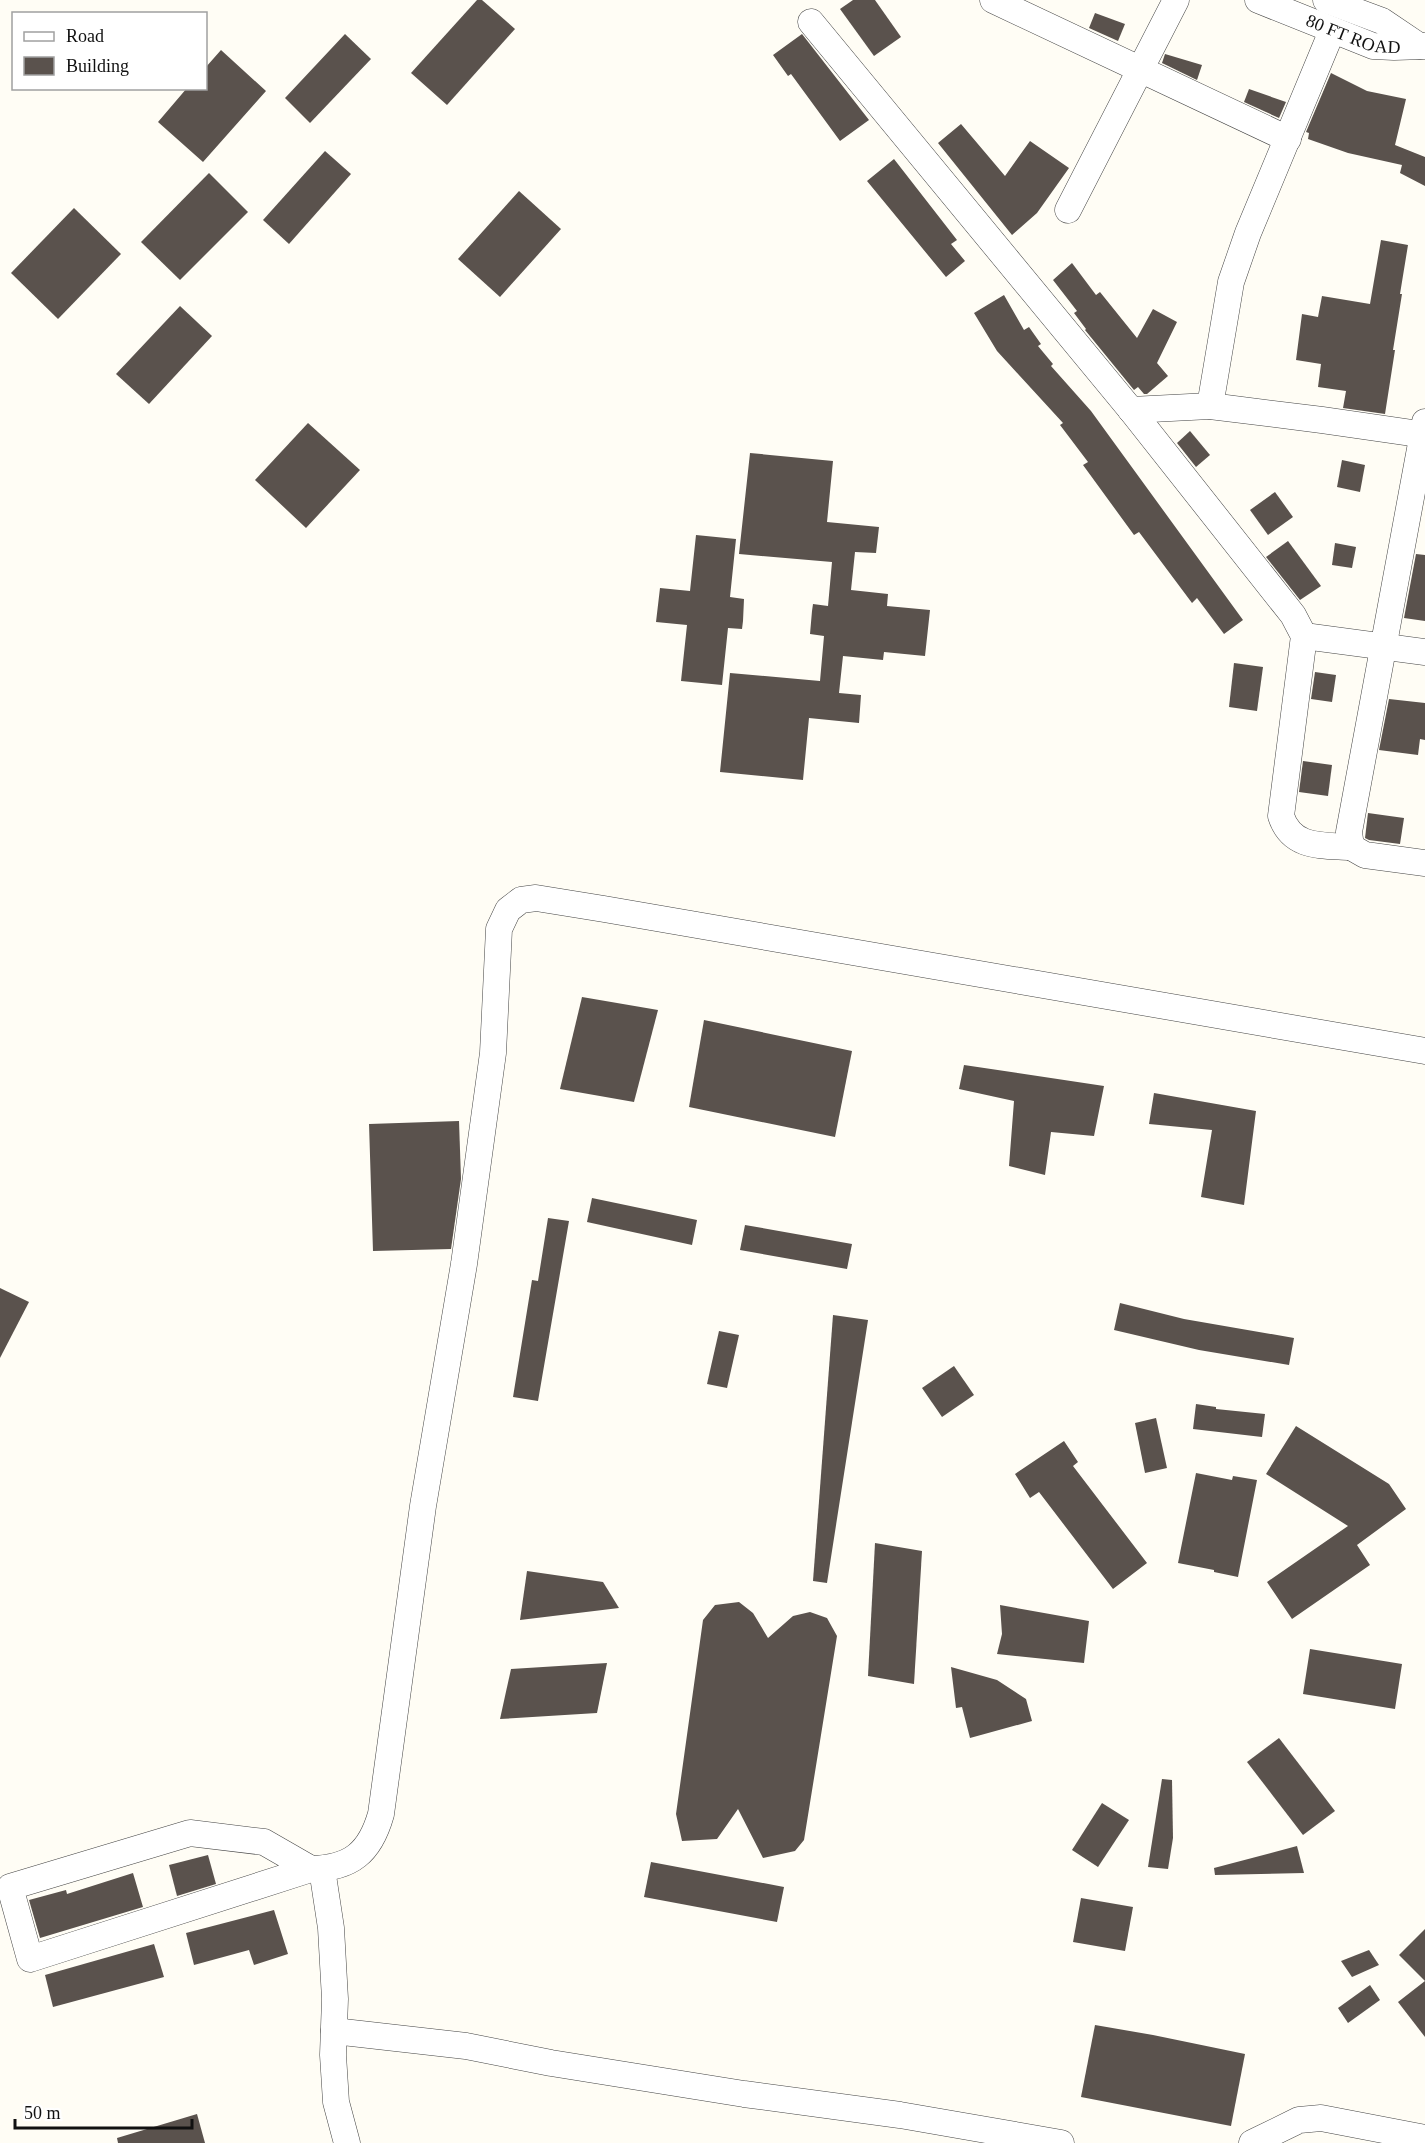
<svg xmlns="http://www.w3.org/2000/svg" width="1425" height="2143" font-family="Georgia,serif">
<rect width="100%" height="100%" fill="#fffdf5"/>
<g fill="#5a524d">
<path d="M 477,0 L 482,0 L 515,29 L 447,105 L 411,73 Z"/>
<path d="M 853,0 L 875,0 L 901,37 L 874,56 L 840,9 Z"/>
<path d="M 1095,13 L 1125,24 L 1118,41 L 1089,28 Z"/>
<path d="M 345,34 L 371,59 L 310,123 L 285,98 Z"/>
<path d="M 802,34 L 869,120 L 840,141 L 791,74 L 788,76 L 773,55 Z"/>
<path d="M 221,50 L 266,91 L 203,162 L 158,122 L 187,88 L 206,88 L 206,67 Z"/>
<path d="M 1165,54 L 1202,65 L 1197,80 L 1162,63 Z"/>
<path d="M 1331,73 L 1367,91 L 1406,99 L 1395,145 L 1425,157 L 1425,186 L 1400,173 L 1402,165 L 1348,153 L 1308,139 L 1309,133 L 1306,132 Z"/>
<path d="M 1249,89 L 1286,102 L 1279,118 L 1244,102 Z"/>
<path d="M 961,124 L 1005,176 L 1030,141 L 1069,168 L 1037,213 L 1012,235 L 938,143 Z"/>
<path d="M 325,151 L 351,174 L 289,244 L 263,220 Z"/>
<path d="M 894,159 L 957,240 L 951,244 L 965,261 L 946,277 L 867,181 Z"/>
<path d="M 209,173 L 248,212 L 180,280 L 141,242 Z"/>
<path d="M 519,191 L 561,229 L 500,297 L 458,259 Z"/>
<path d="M 74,208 L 121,254 L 58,319 L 11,273 Z"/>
<path d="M 1381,240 L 1408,245 L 1400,294 L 1402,294 L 1393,350 L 1395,350 L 1385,414 L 1343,408 L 1346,391 L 1318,387 L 1321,364 L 1296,360 L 1302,314 L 1318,317 L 1322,296 L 1370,304 Z"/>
<path d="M 1072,263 L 1096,295 L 1100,292 L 1137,338 L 1153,309 L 1177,322 L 1157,363 L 1168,376 L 1147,394 L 1144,394 L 1138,387 L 1134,390 L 1085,330 L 1086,329 L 1074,313 L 1077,311 L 1053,280 Z"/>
<path d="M 1004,295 L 1024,330 L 1029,327 L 1041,344 L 1038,346 L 1053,364 L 1051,366 L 1091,411 L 1243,620 L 1224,634 L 1197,598 L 1192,603 L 1139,532 L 1134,535 L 1083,465 L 1088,462 L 1060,425 L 1063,423 L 997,351 L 974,313 Z"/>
<path d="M 180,306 L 212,336 L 149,404 L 116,374 Z"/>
<path d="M 308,423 L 360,470 L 306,528 L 255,480 Z"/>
<path d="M 1190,431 L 1210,455 L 1196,467 L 1177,443 Z"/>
<path d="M 750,453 L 833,461 L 827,522 L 879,527 L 876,553 L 855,552 L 851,590 L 888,594 L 887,606 L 930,610 L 925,656 L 884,652 L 883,660 L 843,656 L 839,693 L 861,695 L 859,723 L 809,718 L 803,780 L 720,772 L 730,673 L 820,681 L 824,636 L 810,634 L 812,611 L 813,604 L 828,606 L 832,562 L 739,554 Z"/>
<path d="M 1342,460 L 1365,465 L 1360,492 L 1337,487 Z"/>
<path d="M 1275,492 L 1293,517 L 1268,535 L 1250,510 Z"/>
<path d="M 696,535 L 736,539 L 730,597 L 744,599 L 743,621 L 742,629 L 728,628 L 722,685 L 681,681 L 687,625 L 656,622 L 660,588 L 690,591 Z"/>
<path d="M 1288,541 L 1321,586 L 1300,600 L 1266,557 Z"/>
<path d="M 1335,543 L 1356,547 L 1352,568 L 1332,565 Z"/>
<path d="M 1416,554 L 1425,555 L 1425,621 L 1404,618 Z"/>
<path d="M 1234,663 L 1263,667 L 1257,711 L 1229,707 Z"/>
<path d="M 1315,672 L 1336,675 L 1332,702 L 1311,699 Z"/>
<path d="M 1389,699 L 1425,703 L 1425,740 L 1420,739 L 1418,755 L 1379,750 Z"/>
<path d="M 1303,761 L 1332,765 L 1328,796 L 1299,792 Z"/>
<path d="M 1368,813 L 1404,818 L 1400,844 L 1369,840 L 1365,838 Z"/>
<path d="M 582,997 L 658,1010 L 634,1102 L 560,1089 Z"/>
<path d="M 704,1020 L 852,1051 L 835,1137 L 689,1107 Z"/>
<path d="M 964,1065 L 1104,1086 L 1094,1136 L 1051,1132 L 1045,1175 L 1009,1166 L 1014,1101 L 959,1089 Z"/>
<path d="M 1154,1093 L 1256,1111 L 1244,1205 L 1201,1197 L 1212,1130 L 1149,1124 Z"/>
<path d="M 459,1121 L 461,1179 L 451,1249 L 373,1251 L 369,1124 Z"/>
<path d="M 592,1198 L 697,1220 L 692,1245 L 587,1222 Z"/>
<path d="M 548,1218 L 569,1221 L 538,1401 L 513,1397 L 532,1280 L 538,1281 Z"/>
<path d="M 745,1225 L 852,1244 L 847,1269 L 740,1250 Z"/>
<path d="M 0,1288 L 29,1302 L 0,1358 Z"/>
<path d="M 1120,1303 L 1184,1319 L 1294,1338 L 1289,1365 L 1199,1350 L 1114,1330 Z"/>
<path d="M 833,1315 L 868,1320 L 827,1583 L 813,1581 Z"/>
<path d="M 719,1331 L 739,1335 L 727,1388 L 707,1384 Z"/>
<path d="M 954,1366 L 974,1395 L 942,1417 L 922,1388 Z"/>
<path d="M 1196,1404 L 1216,1407 L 1216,1409 L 1265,1414 L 1262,1437 L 1193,1429 Z"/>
<path d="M 1156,1418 L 1167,1468 L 1145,1473 L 1135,1423 Z"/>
<path d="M 1296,1426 L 1389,1484 L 1406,1509 L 1357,1545 L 1370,1565 L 1292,1619 L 1267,1582 L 1348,1526 L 1266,1474 Z"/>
<path d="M 1064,1441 L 1078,1462 L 1073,1466 L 1147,1563 L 1113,1589 L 1039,1492 L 1030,1498 L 1015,1474 Z"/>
<path d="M 1196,1473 L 1232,1480 L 1233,1476 L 1257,1480 L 1238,1577 L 1214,1572 L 1214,1570 L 1178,1563 Z"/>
<path d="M 875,1543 L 922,1551 L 914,1684 L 868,1676 Z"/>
<path d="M 527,1571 L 603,1582 L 619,1608 L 520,1620 Z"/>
<path d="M 739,1602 L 753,1613 L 768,1638 L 793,1616 L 810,1612 L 827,1618 L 837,1636 L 804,1840 L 795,1851 L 763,1858 L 738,1809 L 717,1839 L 682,1841 L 676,1814 L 703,1620 L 715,1605 Z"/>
<path d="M 1000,1605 L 1089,1621 L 1084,1663 L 997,1654 L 1002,1634 Z"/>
<path d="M 1310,1649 L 1402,1664 L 1395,1709 L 1303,1694 Z"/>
<path d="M 607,1663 L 597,1713 L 500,1719 L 511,1669 Z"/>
<path d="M 951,1667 L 997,1680 L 1026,1699 L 1032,1721 L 970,1738 L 962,1707 L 956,1708 Z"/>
<path d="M 1279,1738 L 1335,1811 L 1303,1835 L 1247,1762 Z"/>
<path d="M 1162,1779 L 1172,1780 L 1173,1838 L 1168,1869 L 1148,1867 Z"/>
<path d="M 1102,1803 L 1129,1820 L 1098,1867 L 1072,1850 Z"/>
<path d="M 1297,1846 L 1304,1873 L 1215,1875 L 1214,1868 Z"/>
<path d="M 208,1855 L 216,1884 L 177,1896 L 169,1865 Z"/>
<path d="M 651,1862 L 784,1887 L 777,1922 L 644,1897 Z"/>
<path d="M 133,1873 L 143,1907 L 40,1938 L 29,1900 L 66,1890 L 67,1894 Z"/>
<path d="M 1081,1898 L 1133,1907 L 1125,1951 L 1073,1942 Z"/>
<path d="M 274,1910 L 288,1954 L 254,1965 L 249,1950 L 194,1965 L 186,1933 Z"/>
<path d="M 1425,1929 L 1425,1981 L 1399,1955 Z"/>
<path d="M 154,1944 L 164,1977 L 53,2007 L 45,1975 Z"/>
<path d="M 1369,1950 L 1379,1965 L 1352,1977 L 1341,1961 Z"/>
<path d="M 1425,1981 L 1425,2037 L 1398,2002 Z"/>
<path d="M 1370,1985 L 1380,2000 L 1348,2023 L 1338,2008 Z"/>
<path d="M 1095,2025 L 1153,2035 L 1245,2054 L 1231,2126 L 1081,2097 Z"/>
<path d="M 197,2114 L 205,2143 L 118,2143 L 117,2138 Z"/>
</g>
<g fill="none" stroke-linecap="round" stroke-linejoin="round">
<g stroke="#444" stroke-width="27">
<g id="minor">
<path d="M 993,0 L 1288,139"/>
<path id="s1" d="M 1258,0 L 1373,46 L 1394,47 L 1425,46"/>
<path d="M 1326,0 L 1382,21 L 1419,46"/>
<path d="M 811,22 L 1131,410 L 1293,615 L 1304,636 L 1281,816 C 1292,849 1322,845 1351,847"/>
<path d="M 1068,210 L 1176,0"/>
<path d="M 1210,406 L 1231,282 L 1248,233 L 1332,31"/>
<path d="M 1131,410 L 1210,406 L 1322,420 L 1425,435"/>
<path d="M 1425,422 L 1349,832 L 1351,847 L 1365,855 L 1425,863"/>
<path d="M 1304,636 L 1425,652"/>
<path d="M 311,1869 L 264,1842 L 190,1833 L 10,1887 L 30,1959 L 311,1869 C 351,1868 370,1853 381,1814 L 423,1506 L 464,1264 L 493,1053 L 499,929 L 508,910 L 521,900 L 536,898 L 604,909 L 1425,1051"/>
<path d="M 322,1869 L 331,1928 L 335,1999 L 333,2055 L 336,2102 L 347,2143"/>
<path d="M 334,2031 L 466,2046 L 551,2063 L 744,2094 L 900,2115 L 1061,2143"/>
<path d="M 1252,2143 L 1299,2120 L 1321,2118 L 1425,2138"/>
</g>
</g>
<use href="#minor" stroke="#fff" stroke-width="26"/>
</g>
<g text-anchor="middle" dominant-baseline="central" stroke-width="6" stroke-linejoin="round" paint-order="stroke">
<g font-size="18" fill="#111" stroke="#fff">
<text stroke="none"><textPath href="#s1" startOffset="102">80 FT ROAD</textPath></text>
</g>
</g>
<rect x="12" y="12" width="195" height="78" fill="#ffffff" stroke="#a0a0a0" stroke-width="1.5"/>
<rect x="24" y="32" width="30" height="9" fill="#ffffff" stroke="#a0a0a0" stroke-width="1.5"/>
<text x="66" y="42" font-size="18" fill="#111111">Road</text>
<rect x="24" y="57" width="30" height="18" fill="#5a524d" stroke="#a0a0a0" stroke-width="1.5"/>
<text x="66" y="72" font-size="18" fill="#111111">Building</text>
<path d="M15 2119v9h177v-9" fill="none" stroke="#111111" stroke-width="3"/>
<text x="24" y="2119" font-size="18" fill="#111111" stroke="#ffffff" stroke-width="4.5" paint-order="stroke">50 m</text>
</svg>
